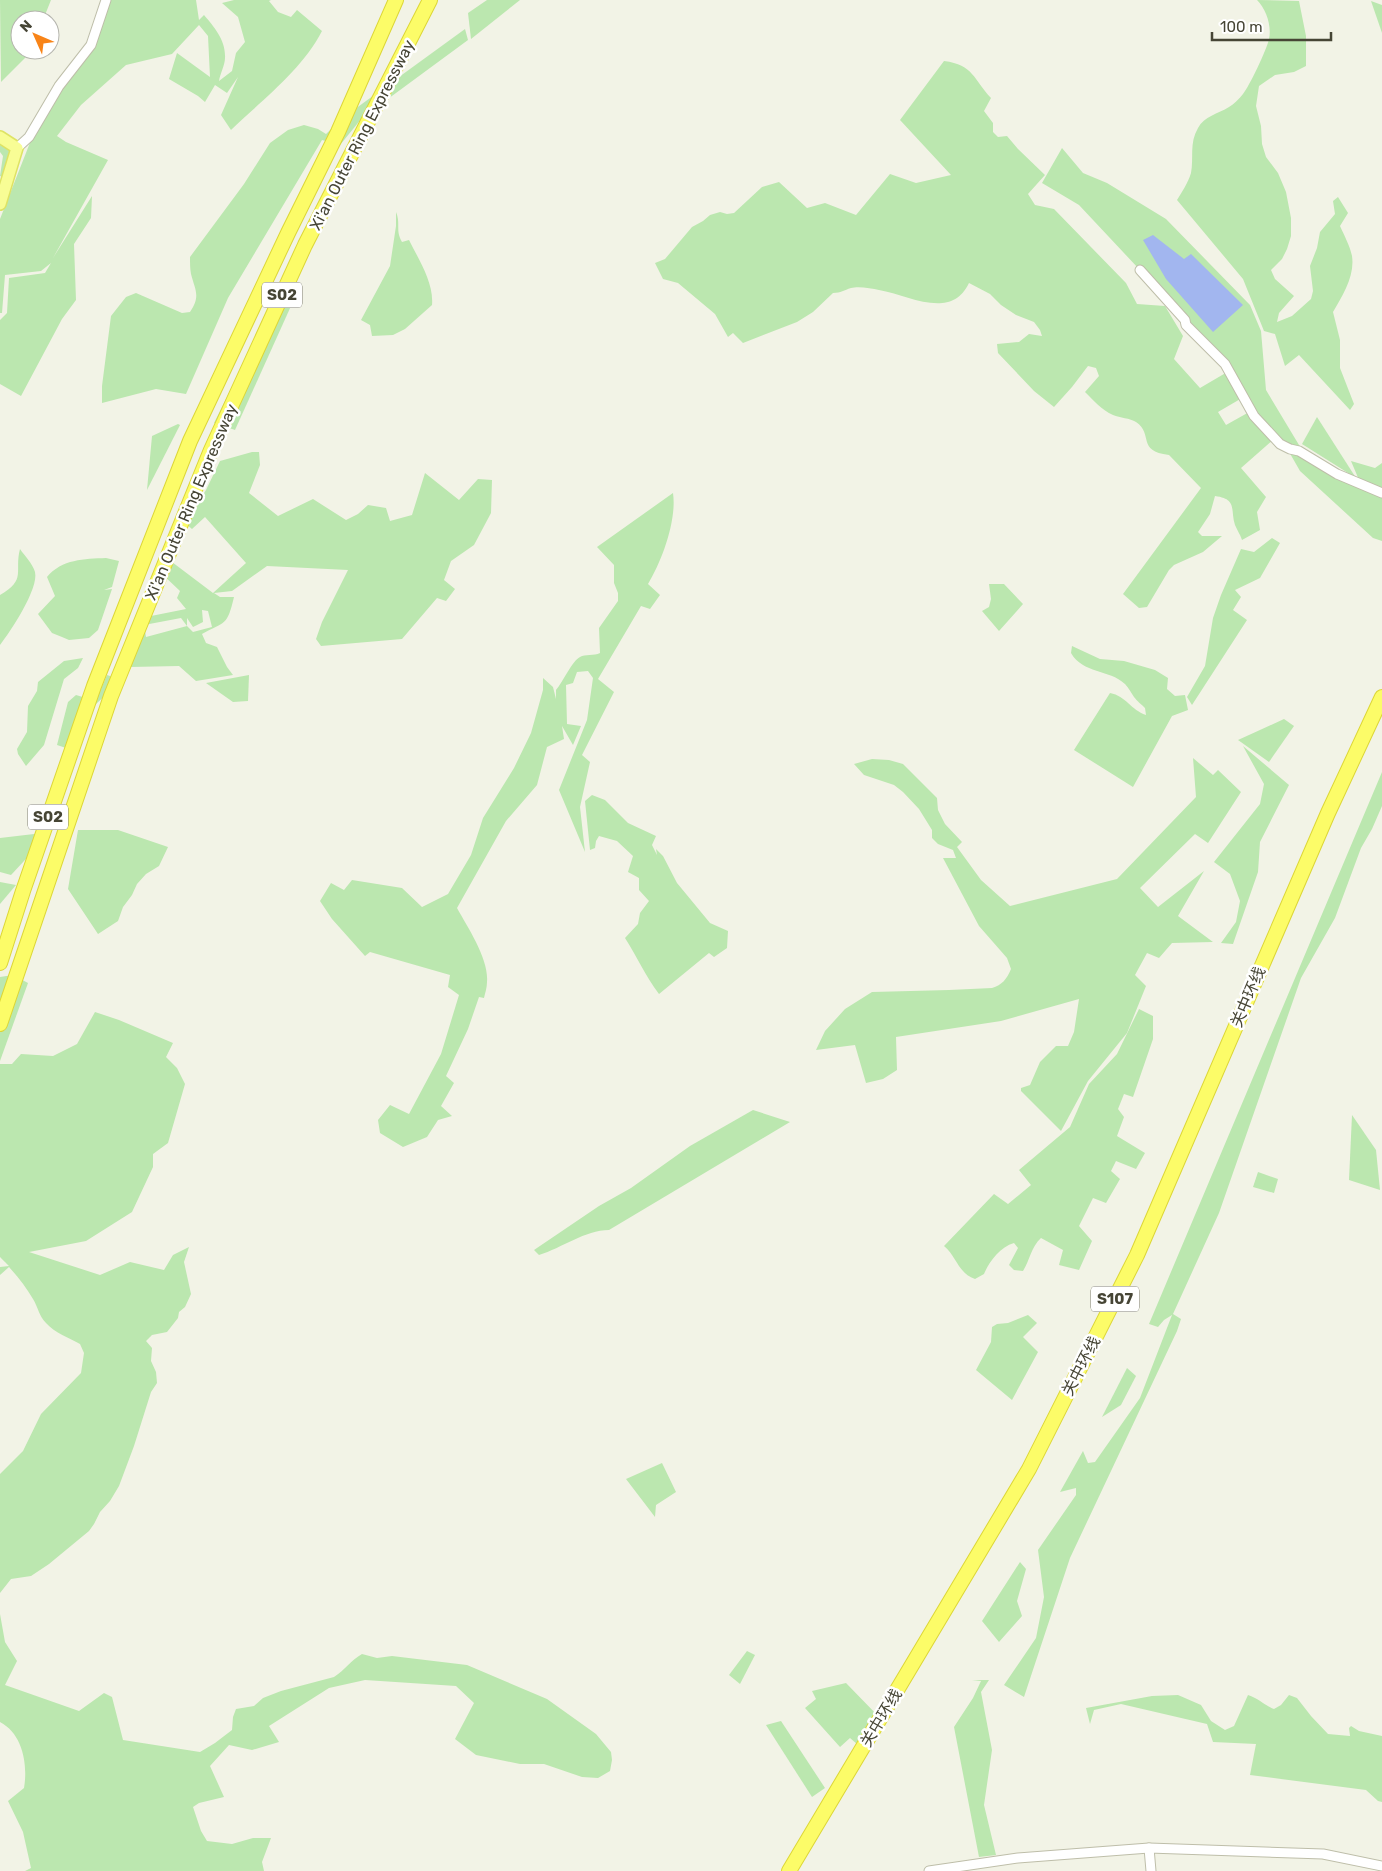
<svg xmlns="http://www.w3.org/2000/svg" width="1382" height="1871" font-family="Rubik,'Noto Sans SC',sans-serif">
<rect width="100%" height="100%" fill="#f2f3e6"/>
<g fill="#bbe7af" fill-rule="evenodd">
<path d="M 0,0 L 51,0 L 43,20 L 20,20 L 20,50 L 30,50 L 28,55 L 1,82 Z"/>
<path d="M 103,0 L 196,0 L 199,20 L 204,15 C 214,27 226,40 225,58 C 225,65 220,74 219,81 L 232,71 L 236,53 L 245,42 L 238,17 L 222,3 L 234,0 L 271,0 L 269,1 L 278,12 L 291,17 L 297,10 L 322,31 C 302,70 262,100 231,130 L 221,115 L 238,77 L 227,93 L 215,85 L 205,102 L 198,96 L 169,79 L 177,53 L 210,77 L 208,36 L 199,25 L 172,54 L 126,65 L 81,105 L 57,136 L 66,142 L 108,160 L 53,258 L 92,196 L 91,218 L 74,244 L 76,300 L 62,319 L 21,396 L 0,384 L 0,320 L 7,313 L 9,278 L 45,273 L 51,263 L 41,271 L 5,275 L 2,313 L 0,313 L 0,219 L 44,107 L 92,43 Z"/>
<path d="M 487,0 L 520,0 L 471,39 L 468,13 Z"/>
<path d="M 1257,0 L 1299,1 L 1306,36 L 1306,66 L 1294,72 L 1275,75 L 1259,86 L 1256,106 L 1261,126 L 1262,144 L 1266,157 L 1278,173 L 1286,192 L 1291,218 L 1291,236 L 1287,249 L 1282,259 L 1271,270 L 1275,279 L 1294,296 L 1279,313 L 1277,322 L 1292,316 L 1311,299 L 1313,291 L 1310,266 L 1317,248 L 1320,232 L 1335,214 L 1333,201 L 1338,197 L 1348,213 L 1340,226 C 1344,235 1350,246 1352,256 C 1355,276 1343,295 1333,312 L 1340,340 L 1340,368 L 1354,404 L 1350,410 L 1299,355 L 1285,366 L 1275,334 L 1264,331 L 1243,279 L 1177,200 C 1182,192 1188,183 1191,173 C 1194,158 1189,143 1198,128 C 1204,116 1218,114 1229,107 C 1234,104 1239,99 1243,94 C 1249,87 1267,49 1269,39 C 1272,26 1266,9 1257,0 Z"/>
<path d="M 1371,1 L 1382,5 L 1382,33 Z"/>
<path d="M 465,29 L 468,40 L 362,118 L 340,145 L 322,140 L 228,298 L 186,394 L 156,389 L 102,403 L 102,386 L 111,316 L 126,297 L 136,293 L 182,313 L 190,312 C 201,296 195,290 191,274 C 190,269 190,263 190,257 L 244,184 L 270,143 L 288,130 L 304,125 L 318,129 L 326,134 L 344,117 Z"/>
<path d="M 944,61 C 974,65 973,79 991,98 L 984,111 L 993,123 L 993,132 L 998,137 L 1007,136 L 1018,149 L 1045,175 L 1028,194 L 1035,205 L 1054,209 L 1126,283 L 1137,304 L 1165,306 L 1183,336 L 1174,359 L 1200,388 L 1229,371 L 1242,398 L 1218,412 L 1226,425 L 1251,411 L 1274,439 L 1241,468 L 1266,497 L 1257,512 L 1260,530 L 1242,540 C 1240,534 1237,530 1235,525 C 1230,510 1238,499 1215,496 L 1210,514 L 1198,532 L 1202,536 L 1222,536 L 1203,552 L 1174,565 L 1169,570 L 1147,607 L 1139,608 L 1123,594 L 1201,488 L 1169,455 C 1136,451 1154,434 1136,422 C 1130,418 1120,418 1113,415 C 1102,410 1093,400 1085,392 L 1099,376 L 1096,368 L 1088,366 L 1072,387 L 1054,407 L 1034,391 L 998,353 L 997,344 L 1019,342 L 1029,334 L 1042,336 L 1040,330 L 1034,322 L 1016,315 L 1001,305 L 990,294 L 969,283 C 951,321 909,295 879,290 C 871,288 858,286 851,288 C 844,290 841,293 833,293 L 813,312 L 797,322 L 743,343 L 733,333 L 728,337 L 715,314 L 678,283 L 663,279 L 655,263 L 665,259 L 692,227 L 703,221 L 710,215 L 720,212 L 727,214 L 734,213 L 762,187 L 779,182 L 807,208 L 825,203 L 856,215 L 890,174 L 916,183 L 951,175 L 900,120 Z"/>
<path d="M 0,141 L 10,151 L 7,179 L 0,176 L 3,156 L 0,152 Z"/>
<path d="M 1062,148 L 1083,173 L 1107,183 L 1166,219 L 1250,305 L 1261,331 L 1266,390 L 1299,445 L 1338,475 L 1382,491 L 1382,541 L 1373,538 L 1300,471 L 1288,450 L 1245,397 L 1228,364 L 1079,205 L 1042,183 Z"/>
<path d="M 396,212 C 401,224 395,230 402,242 L 409,240 C 419,260 434,283 432,305 L 405,329 L 393,335 L 372,336 L 370,325 L 361,320 L 390,266 L 396,226 Z"/>
<path d="M 291,306 L 235,430 L 214,423 L 261,329 L 280,308 Z"/>
<path d="M 1317,417 L 1356,478 L 1302,444 Z"/>
<path d="M 178,424 L 180,425 L 147,490 L 152,436 Z"/>
<path d="M 252,452 L 259,452 L 260,465 L 249,493 L 278,516 L 313,499 L 346,520 L 358,514 L 368,505 L 386,508 L 390,521 L 412,515 L 425,473 L 459,500 L 478,479 L 492,480 L 491,513 L 474,545 L 451,561 L 444,580 L 455,589 L 446,601 L 437,598 L 402,639 L 321,646 L 316,639 L 322,622 L 348,570 L 267,566 L 232,591 L 214,593 L 220,597 L 234,597 C 227,626 226,621 202,634 L 206,643 L 217,647 L 227,667 L 233,675 L 196,681 L 179,666 L 130,667 L 146,617 L 186,609 L 177,598 L 180,591 L 161,573 L 168,559 L 213,593 L 246,563 L 205,517 L 192,529 L 185,523 L 206,490 L 220,461 ZM 202,610 L 208,611 L 212,627 L 193,632 L 187,626 L 187,618 L 193,627 L 203,622 ZM 181,618 L 187,626 L 146,637 L 144,625 Z"/>
<path d="M 1351,461 L 1375,468 L 1382,463 L 1382,490 L 1359,480 Z"/>
<path d="M 673,493 C 677,520 662,561 648,584 L 660,595 L 650,609 L 641,606 L 598,679 L 614,692 L 582,755 L 590,762 L 580,807 L 585,852 L 559,790 L 587,720 L 593,678 L 588,671 L 577,672 L 573,683 L 566,685 L 567,724 L 581,726 L 573,745 L 562,726 L 564,739 L 547,747 L 537,785 L 506,821 L 457,908 C 468,928 489,959 487,982 C 487,988 485,993 484,998 L 479,997 L 468,1029 L 446,1076 L 454,1083 L 441,1106 L 452,1116 L 438,1120 L 427,1137 L 403,1147 L 380,1133 L 378,1120 L 390,1105 L 409,1114 L 441,1054 L 459,995 L 448,987 L 450,975 L 370,952 L 365,956 L 332,919 L 320,901 L 331,883 L 344,890 L 352,880 L 402,888 L 422,907 L 448,894 L 471,855 L 483,818 L 514,768 L 531,733 L 543,690 L 543,678 L 553,687 L 556,699 L 556,690 C 563,682 572,661 580,657 C 585,654 594,656 600,653 L 599,628 L 618,601 L 618,593 L 614,583 L 614,565 L 597,547 Z"/>
<path d="M 1272,538 L 1280,543 L 1260,578 L 1235,590 L 1241,597 L 1233,610 L 1247,620 L 1192,705 L 1187,697 L 1205,666 L 1213,618 L 1221,595 L 1241,549 L 1254,552 Z"/>
<path d="M 20,549 C 24,555 33,564 35,572 C 39,589 10,632 0,645 L 0,595 C 27,580 14,571 20,549 Z"/>
<path d="M 106,558 L 119,561 L 112,587 L 104,590 L 112,589 L 98,630 L 89,638 L 69,640 L 62,637 L 52,633 L 38,614 L 55,596 L 47,577 C 62,559 84,559 106,558 Z"/>
<path d="M 989,584 L 1004,584 L 1023,604 L 999,631 L 982,611 L 989,607 L 991,599 Z"/>
<path d="M 1072,646 L 1100,659 L 1124,661 L 1155,670 L 1168,678 L 1167,689 L 1175,696 L 1185,695 L 1188,710 L 1172,716 L 1133,787 L 1074,750 L 1110,693 C 1126,696 1131,710 1146,715 L 1145,708 C 1142,705 1137,701 1134,697 C 1131,693 1129,688 1125,684 C 1109,669 1083,674 1071,653 Z"/>
<path d="M 83,658 L 78,668 L 64,679 L 44,745 L 26,766 L 18,754 L 17,749 L 27,732 L 28,706 L 37,691 L 38,682 L 64,661 Z"/>
<path d="M 107,675 L 122,680 L 83,716 L 72,750 L 57,745 L 68,702 L 76,695 L 96,701 Z"/>
<path d="M 249,675 L 248,701 L 233,702 L 206,683 Z"/>
<path d="M 1284,719 L 1294,726 L 1269,762 L 1238,740 Z"/>
<path d="M 1243,746 L 1289,785 L 1260,842 L 1258,872 L 1233,944 L 1221,943 L 1236,922 L 1240,901 L 1230,874 L 1214,862 L 1260,804 L 1264,784 Z"/>
<path d="M 1193,758 L 1213,775 L 1218,770 L 1241,792 L 1208,843 L 1195,834 L 1140,888 L 1158,907 L 1204,871 L 1178,916 L 1213,942 L 1172,943 L 1159,958 L 1147,953 L 1135,975 L 1146,986 L 1127,1033 L 1088,1081 L 1061,1131 L 1021,1091 L 1021,1088 L 1030,1085 L 1040,1062 L 1056,1046 L 1068,1046 L 1074,1032 L 1079,999 L 1001,1021 L 896,1037 L 897,1070 L 883,1079 L 866,1083 L 855,1045 L 816,1050 L 825,1031 L 845,1009 L 872,992 L 949,990 L 992,988 C 1002,985 1007,979 1011,969 L 1007,958 L 979,926 L 943,858 L 956,858 L 953,850 L 938,844 L 932,838 L 932,830 L 919,809 L 903,792 L 894,785 L 864,775 L 854,764 L 872,759 L 889,760 L 903,764 L 937,798 L 938,810 L 945,824 L 962,842 L 957,847 L 981,880 L 1010,906 L 1117,879 L 1196,797 Z"/>
<path d="M 1382,772 L 1382,806 L 1372,829 L 1361,848 L 1335,918 L 1301,978 L 1219,1213 L 1173,1314 L 1181,1319 L 1177,1331 L 1070,1558 L 1024,1697 L 1004,1685 L 1036,1638 L 1044,1597 L 1038,1550 L 1076,1495 L 1076,1488 L 1060,1492 L 1083,1451 L 1088,1463 L 1095,1462 L 1140,1398 L 1172,1315 L 1164,1320 L 1158,1327 L 1149,1324 Z"/>
<path d="M 592,795 L 605,800 L 628,823 L 656,836 L 652,845 L 657,855 L 656,849 L 663,856 L 677,883 L 710,923 L 728,931 L 727,948 L 714,957 L 709,953 L 659,994 C 645,975 637,957 625,938 L 638,924 L 640,913 L 649,901 L 639,890 L 639,878 L 628,872 L 633,856 L 617,841 L 599,836 L 596,841 L 595,848 L 590,850 L 585,801 Z"/>
<path d="M 78,830 L 118,830 L 168,847 L 159,866 L 146,874 L 137,884 L 132,895 L 123,907 L 118,921 L 98,934 L 68,889 Z"/>
<path d="M 51,832 L 11,875 L 0,872 L 0,838 Z"/>
<path d="M 0,882 L 16,885 L 0,904 Z"/>
<path d="M 13,975 L 28,983 L 0,1061 L 0,977 Z"/>
<path d="M 1139,1009 L 1153,1016 L 1153,1039 L 1133,1097 L 1124,1094 L 1118,1109 L 1124,1117 L 1117,1136 L 1145,1153 L 1136,1169 L 1116,1161 L 1111,1171 L 1120,1179 L 1106,1203 L 1093,1198 L 1079,1226 L 1092,1241 L 1079,1270 L 1059,1265 L 1063,1250 L 1041,1238 C 1031,1247 1030,1260 1023,1271 L 1014,1270 L 1009,1265 L 1018,1248 L 1014,1243 C 1000,1247 989,1262 984,1274 L 975,1279 C 958,1273 957,1257 944,1246 L 994,1194 L 1008,1204 L 1031,1185 L 1019,1170 L 1070,1127 L 1089,1084 L 1117,1054 Z"/>
<path d="M 95,1012 L 119,1020 L 173,1043 L 166,1057 L 177,1068 L 185,1084 L 168,1143 L 153,1154 L 153,1167 L 132,1212 L 86,1241 L 29,1252 L 100,1275 L 130,1262 L 164,1270 L 173,1255 L 189,1247 L 184,1262 L 191,1294 L 185,1307 L 179,1312 L 178,1318 L 167,1332 L 152,1335 L 146,1341 L 152,1348 L 151,1361 L 156,1372 L 157,1383 L 151,1392 L 134,1446 L 119,1486 L 110,1501 L 100,1512 L 94,1524 L 89,1531 L 49,1564 L 31,1576 L 11,1579 L 0,1593 L 0,1474 L 23,1451 L 41,1414 L 81,1373 L 84,1353 L 80,1344 C 69,1338 55,1333 46,1323 C 39,1316 38,1307 33,1299 C 26,1287 18,1277 9,1267 L 0,1275 L 0,1267 L 9,1266 L 0,1257 L 0,1064 L 12,1064 L 21,1054 L 53,1056 L 77,1044 Z"/>
<path d="M 753,1110 L 790,1122 L 609,1230 C 585,1230 562,1248 539,1255 L 534,1250 L 599,1206 L 631,1188 L 690,1146 Z"/>
<path d="M 1352,1115 L 1376,1150 L 1380,1190 L 1349,1180 Z"/>
<path d="M 1258,1172 L 1278,1179 L 1274,1193 L 1253,1187 Z"/>
<path d="M 1028,1315 L 1037,1323 L 1023,1337 L 1038,1352 L 1012,1400 L 976,1370 L 991,1342 L 992,1327 L 997,1324 L 1008,1323 Z"/>
<path d="M 1127,1368 L 1136,1376 L 1121,1405 L 1102,1417 Z"/>
<path d="M 662,1463 L 676,1492 L 656,1505 L 655,1517 L 626,1479 Z"/>
<path d="M 1020,1562 L 1026,1569 L 1017,1601 L 1022,1616 L 999,1642 L 982,1621 Z"/>
<path d="M 0,1614 L 5,1642 L 17,1661 L 5,1685 L 79,1711 L 104,1693 L 112,1697 L 123,1740 L 200,1752 L 215,1743 L 232,1730 L 233,1717 L 236,1709 L 254,1706 L 263,1698 L 281,1691 L 334,1677 C 345,1670 350,1661 362,1654 L 377,1658 L 392,1656 L 467,1665 L 547,1699 L 596,1734 L 611,1752 L 612,1760 L 610,1771 L 598,1778 L 582,1777 L 544,1764 L 520,1764 L 476,1755 L 455,1739 L 474,1703 L 456,1686 L 365,1680 L 329,1688 L 269,1726 L 279,1742 L 252,1750 L 229,1745 L 210,1766 L 224,1797 L 199,1803 L 193,1807 L 201,1831 L 207,1841 L 232,1844 L 253,1838 L 271,1838 L 262,1862 L 264,1871 L 25,1871 L 31,1868 L 23,1832 L 8,1801 L 24,1788 C 28,1765 23,1734 0,1722 Z"/>
<path d="M 747,1651 L 755,1655 L 740,1684 L 729,1675 Z"/>
<path d="M 972,1680 L 989,1680 L 981,1692 L 992,1750 L 984,1805 L 996,1855 L 979,1857 L 954,1727 L 973,1698 L 981,1681 Z"/>
<path d="M 846,1683 L 879,1717 L 857,1744 L 850,1738 L 840,1747 L 805,1708 L 816,1699 L 812,1691 Z"/>
<path d="M 1178,1695 L 1201,1705 L 1211,1721 L 1225,1730 L 1234,1726 L 1248,1695 C 1258,1698 1264,1705 1274,1709 L 1281,1705 L 1289,1695 L 1297,1698 L 1311,1716 L 1328,1734 L 1350,1736 L 1349,1728 L 1351,1726 L 1359,1731 L 1382,1736 L 1382,1802 L 1378,1801 L 1366,1790 L 1250,1775 L 1256,1744 L 1213,1742 L 1207,1724 L 1121,1704 L 1094,1710 L 1090,1724 L 1086,1708 L 1152,1696 Z"/>
<path d="M 781,1721 L 825,1788 L 812,1797 L 766,1725 Z"/>
</g>
<path fill="#a2b6ef" d="M 1153,235 L 1184,259 L 1191,254 L 1243,305 L 1213,332 L 1166,279 L 1143,240 Z"/>
<g fill="none" stroke-linecap="round" stroke-linejoin="round">
<g stroke="#bebea9" stroke-width="11">
<g id="minor">
<path d="M 17,148 L 29,137 L 59,86 L 91,45 L 106,0"/>
<path d="M 1140,270 L 1185,320 L 1186,325 L 1225,364 L 1254,416 L 1280,444 L 1290,449 L 1299,451 L 1337,474 L 1382,493"/>
<path d="M 1149,1848 L 1151,1871"/>
<path d="M 929,1871 L 1018,1858 L 1149,1848 L 1323,1854 L 1382,1866"/>
</g>
</g>
<g stroke="#dee364" stroke-width="14">
<path id="major" d="M 0,137 L 17,148 L 0,204"/>
</g>
<g stroke="#dcd637" stroke-width="16">
<g id="highway">
<path d="M 0,963 L 23,891 L 94,686 L 190,441 L 288,233 L 338,132 L 396,0"/>
<path d="M 0,1024 L 111,696 L 211,450 L 305,245 L 430,0"/>
<path d="M 789,1871 L 1029,1469 L 1137,1255 L 1328,813 L 1382,697"/>
</g>
</g>
<use href="#minor" stroke="#fff" stroke-width="9"/>
<use href="#major" stroke="#f8fd95" stroke-width="11"/>
<use href="#highway" stroke="#fcfc68" stroke-width="14"/>
</g>
<g text-anchor="middle" dominant-baseline="central" stroke-width="5" stroke-linejoin="round" paint-order="stroke">
<g fill="#fff" stroke="#7e7d72" stroke-width="1">
<rect x="262" y="282.5" width="40" height="25" rx="4"/>
<rect x="28" y="804.5" width="40" height="25" rx="4"/>
<rect x="1091" y="1286.5" width="48" height="25" rx="4"/>
</g>
<g font-size="15" font-weight="bold" fill="#464535">
<text x="282" y="295">S02</text>
<text x="48" y="817">S02</text>
<text x="1115" y="1299">S107</text>
</g>
<g font-size="16" fill="#464535" stroke="#fff">
<text transform="translate(362 135) rotate(-63)">Xi'an Outer Ring Expressway</text>
<text transform="translate(191 502) rotate(-67)">Xi'an Outer Ring Expressway</text>
<text transform="translate(1248 997) rotate(-67)">关中环线</text>
<text transform="translate(1081 1366) rotate(-63)">关中环线</text>
<text transform="translate(881 1718) rotate(-59)">关中环线</text>
</g>
</g>
<g transform="translate(35 35) rotate(315)"><circle r="24" fill="#ffffff" stroke="#b5b5ae"/>
<path d="M0-4L9 19L0 12L-9 19Z" fill="#f88418"/>
<text y="-8" font-size="14" font-weight="bold" text-anchor="middle" fill="#464535">N</text>
</g>
<path d="M1212 32v8h119v-8" fill="none" stroke="#464535" stroke-width="2.5"/>
<text x="1220" y="32" font-size="15" fill="#464535" stroke="#ffffff" stroke-width="4" paint-order="stroke">100 m</text>
</svg>
